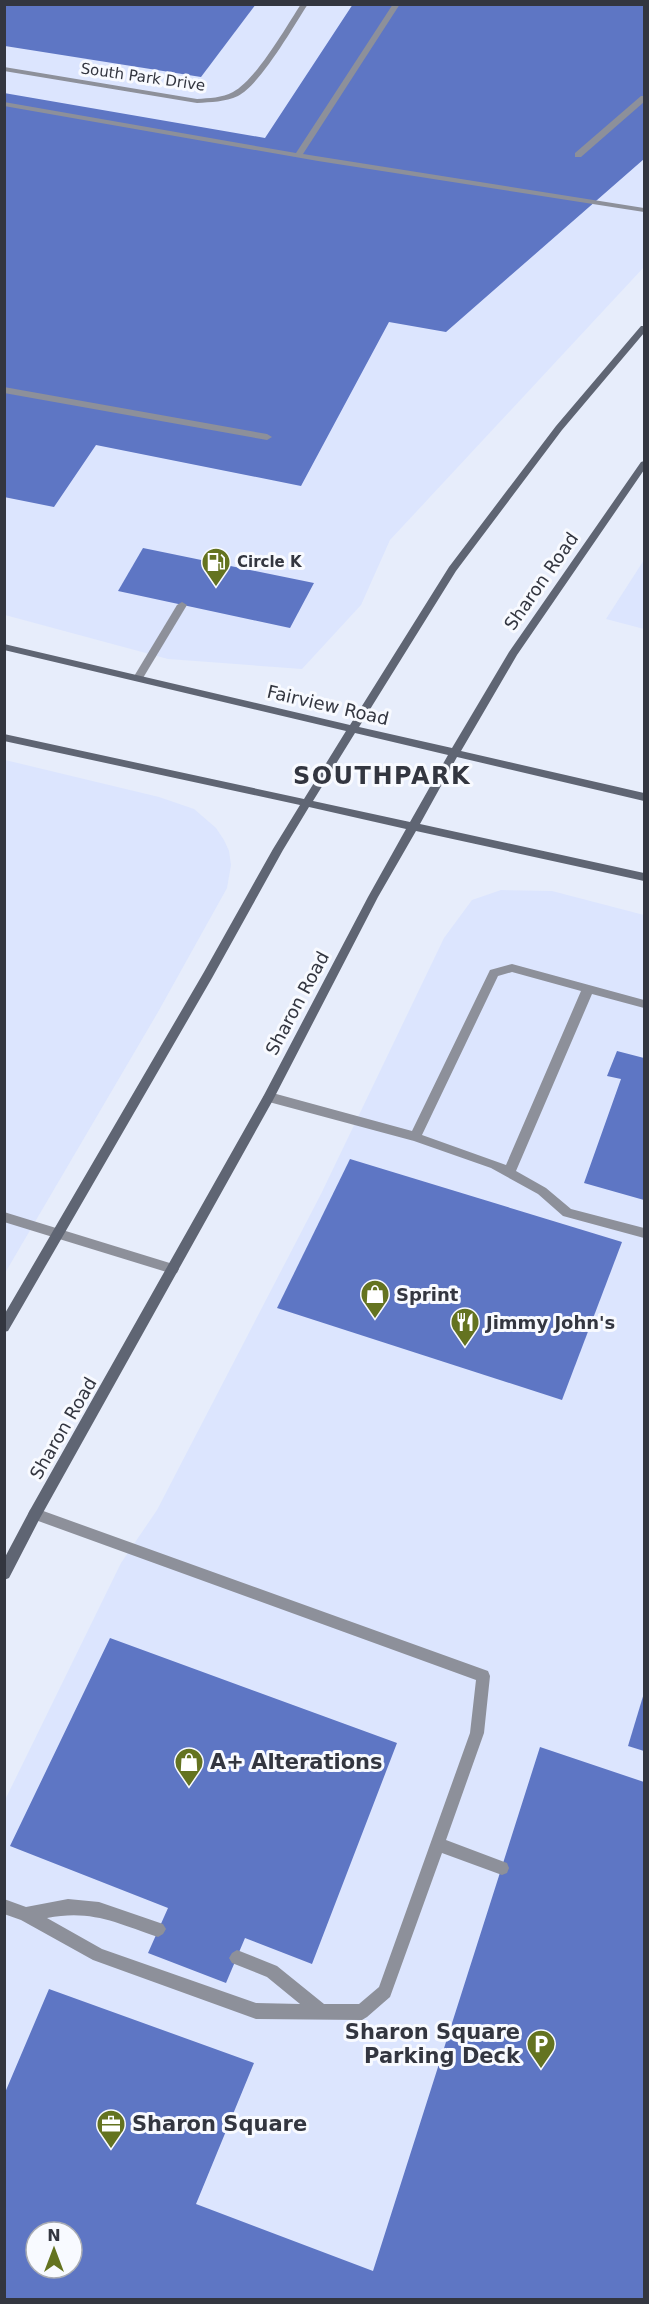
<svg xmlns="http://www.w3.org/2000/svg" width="649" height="2304" font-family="'DejaVu Sans',sans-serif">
<rect width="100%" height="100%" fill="#e7edfb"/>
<g fill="#dce5fe" fill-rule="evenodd">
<path d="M 4,5 L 644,5 L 644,267 L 390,540 L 361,605 L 302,669 L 168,659 L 5,615 Z"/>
<path d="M 644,560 L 644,629 L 606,619 Z"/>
<path d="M 5,760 L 159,797 L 194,809 L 216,828 L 224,840 L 229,851 L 231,865 L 227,888 L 158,1012 L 5,1273 Z"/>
<path d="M 501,890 L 552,891 L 644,915 L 644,2299 L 5,2299 L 4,1802 L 121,1563 L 157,1510 L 321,1194 L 444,938 L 472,900 ZM 36,2232 L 72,2232 L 72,2268 L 36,2268 Z"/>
</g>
<g fill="#5e76c4" fill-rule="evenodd">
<path d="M 5,4 L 256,4 L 201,77 L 5,46 Z"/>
<path d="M 353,4 L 644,4 L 644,159 L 446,332 L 389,322 L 301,486 L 96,445 L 54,507 L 4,497 L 4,93 L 265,138 Z"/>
<path d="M 143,548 L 314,583 L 290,628 L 118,591 Z"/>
<path d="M 617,1051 L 644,1058 L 644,1200 L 584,1183 L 621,1079 L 607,1076 Z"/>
<path d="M 350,1159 L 622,1242 L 562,1400 L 277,1308 Z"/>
<path d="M 110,1638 L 397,1743 L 312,1964 L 245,1938 L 226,1983 L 148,1953 L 168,1908 L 10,1846 Z"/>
<path d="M 644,1693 L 644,1751 L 628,1746 Z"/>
<path d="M 540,1747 L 644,1782 L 644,2300 L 4,2300 L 4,2095 L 49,1989 L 254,2063 L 196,2204 L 373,2271 ZM 36,2232 L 72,2232 L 72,2268 L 36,2268 Z"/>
</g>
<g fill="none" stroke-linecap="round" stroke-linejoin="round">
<g fill="#8d909a" fill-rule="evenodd">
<path d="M 301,4 L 308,4 C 293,27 260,85 238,96 C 225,102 211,102 197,103 L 4,71 L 4,67 L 197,99 C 209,98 222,98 233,92 C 256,80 286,27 301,4 Z"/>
<path d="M 393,4 L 400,4 L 303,154 L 644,208 L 644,212 L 318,161 L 4,106 L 4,102 L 296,153 Z"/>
<path d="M 641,96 L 644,96 L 644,102 L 581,157 L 575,157 L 575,153 Z"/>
<path d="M 4,387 L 267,434 L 272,437 L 267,440 L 4,393 Z"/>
<path d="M 182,602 L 187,605 L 143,678 L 138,681 L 134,680 L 133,678 L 177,605 Z"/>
<path d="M 512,964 L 644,1000 L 644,1008 L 592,994 L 516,1171 L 546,1188 L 571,1209 L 644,1228 L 644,1238 L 563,1216 L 538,1194 L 491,1168 L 414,1141 L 269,1102 L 263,1097 L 269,1092 L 412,1131 L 490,970 ZM 512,972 L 581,991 L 506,1165 L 422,1135 L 498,976 Z"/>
<path d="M 35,1508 L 488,1671 L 490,1676 L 484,1733 L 446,1840 L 507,1863 L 509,1868 L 507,1873 L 502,1875 L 442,1853 L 390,1997 L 367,2017 L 362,2020 L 256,2019 L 93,1960 L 21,1920 L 4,1914 L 4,1899 L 26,1907 L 68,1899 L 99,1902 L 163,1924 L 166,1929 L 163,1934 L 158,1937 C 117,1923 91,1909 47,1918 L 102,1949 L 256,2003 L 300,2004 L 267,1977 L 232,1963 L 229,1958 L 232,1953 L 237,1950 L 277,1966 L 324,2004 L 359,2004 L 379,1987 L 470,1733 L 476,1680 L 30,1518 L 28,1514 L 30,1510 Z"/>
</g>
<path fill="#8d909a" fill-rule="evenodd" d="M 4,1212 L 173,1264 L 177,1265 L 179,1269 L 177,1273 L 173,1274 L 4,1222 Z"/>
<path fill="#5f6573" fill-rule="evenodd" d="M 641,326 L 644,326 L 644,333 L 562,430 L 456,571 L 359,727 L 452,748 L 509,652 L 641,462 L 644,461 L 644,470 L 517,655 L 461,751 L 644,793 L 644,801 L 457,757 L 420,824 L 644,873 L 644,881 L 416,831 L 378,897 L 273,1100 L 40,1518 L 9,1578 L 4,1580 L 4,1559 L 30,1510 L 264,1095 L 368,897 L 406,829 L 309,807 L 283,850 L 212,978 L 8,1331 L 4,1332 L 4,1315 L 204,972 L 273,849 L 300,805 L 4,741 L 4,734 L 304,799 L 346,731 L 4,650 L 4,644 L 350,725 L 449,567 L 556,426 ZM 355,733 L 448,755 L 410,822 L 313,801 Z"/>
</g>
<defs>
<g id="fuel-pin" transform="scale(1.5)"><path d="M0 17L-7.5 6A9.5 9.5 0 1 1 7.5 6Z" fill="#647320" stroke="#f8faff"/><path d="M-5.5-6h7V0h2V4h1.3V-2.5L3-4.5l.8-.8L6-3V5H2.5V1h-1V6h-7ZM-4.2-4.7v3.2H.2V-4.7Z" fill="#fff"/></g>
<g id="shop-pin" transform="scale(1.5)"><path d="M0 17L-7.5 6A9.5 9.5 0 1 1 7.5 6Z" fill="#647320" stroke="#f8faff"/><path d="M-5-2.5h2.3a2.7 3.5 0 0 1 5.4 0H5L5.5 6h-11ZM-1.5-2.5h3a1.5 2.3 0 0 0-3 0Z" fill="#fff"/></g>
<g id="restaurant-pin" transform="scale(1.5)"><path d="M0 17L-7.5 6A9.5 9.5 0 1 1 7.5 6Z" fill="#647320" stroke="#f8faff"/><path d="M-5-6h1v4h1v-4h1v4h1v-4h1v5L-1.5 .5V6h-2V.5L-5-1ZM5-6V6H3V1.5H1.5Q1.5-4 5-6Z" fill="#fff"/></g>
<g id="parking-pin" transform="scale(1.5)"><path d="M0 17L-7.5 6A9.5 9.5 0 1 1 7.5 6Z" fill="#647320" stroke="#f8faff"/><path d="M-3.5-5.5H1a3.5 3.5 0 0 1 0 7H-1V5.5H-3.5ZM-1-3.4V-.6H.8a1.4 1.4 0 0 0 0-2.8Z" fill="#fff"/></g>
<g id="office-pin" transform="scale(1.5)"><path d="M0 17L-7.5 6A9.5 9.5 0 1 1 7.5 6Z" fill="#647320" stroke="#f8faff"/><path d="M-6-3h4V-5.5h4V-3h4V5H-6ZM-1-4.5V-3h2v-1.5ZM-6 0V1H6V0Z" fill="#fff"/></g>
</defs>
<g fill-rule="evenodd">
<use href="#fuel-pin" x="216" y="562"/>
<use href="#shop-pin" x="375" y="1294"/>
<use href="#restaurant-pin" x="465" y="1322"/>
<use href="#shop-pin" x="189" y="1762"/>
<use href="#parking-pin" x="541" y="2044"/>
<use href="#office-pin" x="111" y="2124"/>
</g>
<g text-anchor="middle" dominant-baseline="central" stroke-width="6" stroke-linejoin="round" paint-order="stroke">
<g font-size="15" fill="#333640" stroke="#f8faff">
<text transform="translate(143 77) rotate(8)">South Park Drive</text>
</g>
<g font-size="15" font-weight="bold" fill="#333640" stroke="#f8faff" text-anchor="start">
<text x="237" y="562">Circle K</text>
</g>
<g font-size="18" fill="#333640" stroke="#f8faff">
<text transform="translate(541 581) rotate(-55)">Sharon Road</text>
<text transform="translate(328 705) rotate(13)">Fairview Road</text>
<text transform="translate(297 1003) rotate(-62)">Sharon Road</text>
<text transform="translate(63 1428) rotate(-60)">Sharon Road</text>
</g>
<g font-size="18" font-weight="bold" fill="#333640" stroke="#f8faff" text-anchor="start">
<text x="396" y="1294">Sprint</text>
<text x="486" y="1322">Jimmy John's</text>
</g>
<g font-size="21" font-weight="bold" fill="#333640" stroke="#f8faff" text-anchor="start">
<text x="210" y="1762">A+ Alterations</text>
<text x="520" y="2032" text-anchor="end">Sharon Square<tspan x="520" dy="24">Parking Deck</tspan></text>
<text x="132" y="2124">Sharon Square</text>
</g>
<g font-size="24" font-weight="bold" letter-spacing="1.5" fill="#333640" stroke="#f8faff">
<text x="382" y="776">SOUTHPARK</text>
</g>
</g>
<rect width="649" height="2304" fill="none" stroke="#333640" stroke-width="12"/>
<g transform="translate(54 2250)"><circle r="28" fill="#f8faff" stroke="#a9acb3" stroke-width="1.5"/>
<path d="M0-4.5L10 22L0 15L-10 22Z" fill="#647320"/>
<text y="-9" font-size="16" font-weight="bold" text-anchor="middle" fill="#333640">N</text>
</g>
</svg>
